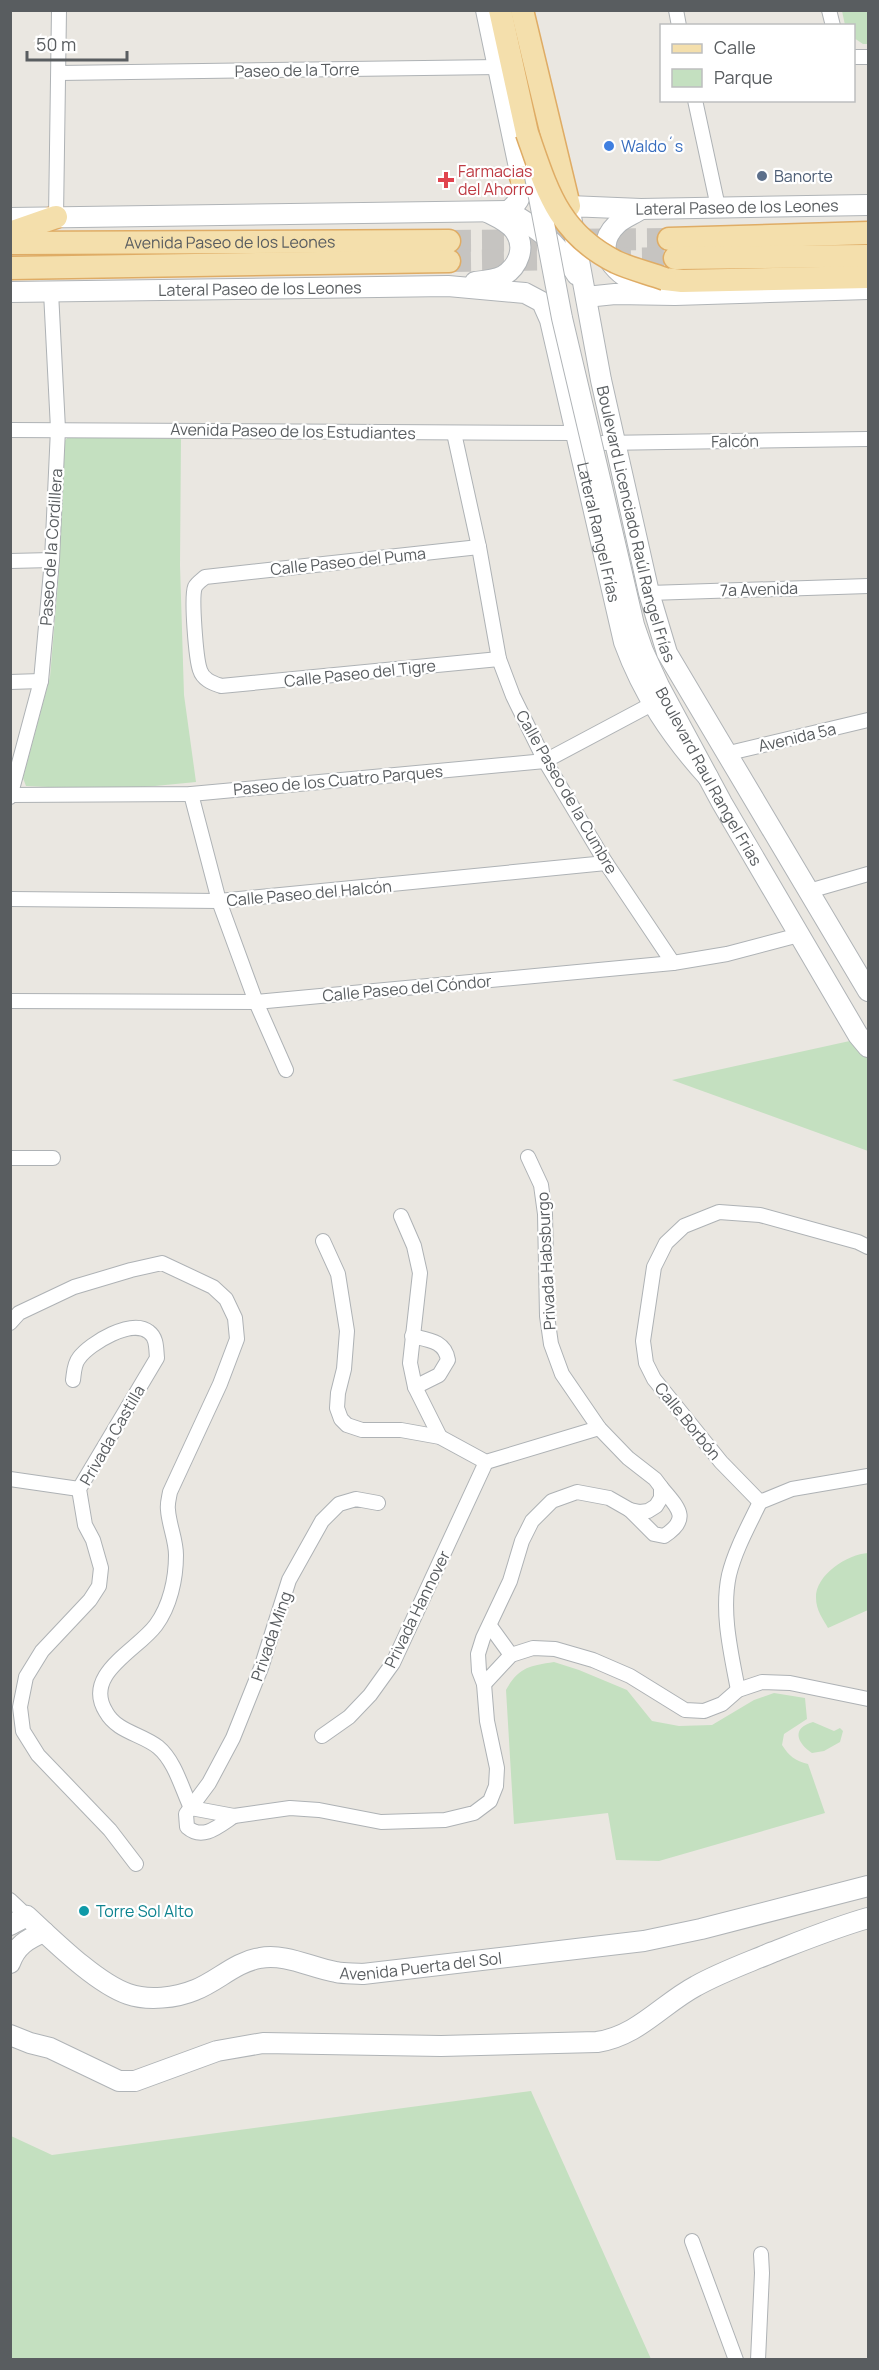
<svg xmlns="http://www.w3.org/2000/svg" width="879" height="2370" font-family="Manrope,sans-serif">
<rect width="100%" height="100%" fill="#eae7e1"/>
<g fill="#c4e0c0">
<path d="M 842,11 L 868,11 L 868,44 L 863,44 L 854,38 L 854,26 L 845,25 Z"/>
<path d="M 69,436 L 181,439 L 180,565 L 184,695 L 196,782 L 114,790 L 26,786 L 23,778 L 50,677 L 60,559 L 61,445 Z"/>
<path d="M 868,1037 L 868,1151 L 672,1080 Z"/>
<path d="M 868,1553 L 868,1610 L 828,1628 C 823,1619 816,1610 816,1598 C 815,1575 848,1554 868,1553 Z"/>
<path d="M 554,1662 L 579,1670 L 627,1690 L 652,1721 L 679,1726 L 712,1725 L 754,1700 L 774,1693 L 805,1698 L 807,1719 L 784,1734 L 782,1745 C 789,1756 795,1761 808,1764 L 825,1813 L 659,1861 L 616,1860 L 608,1813 L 514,1824 L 506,1690 C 519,1667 529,1666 554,1662 Z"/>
<path d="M 813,1722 L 834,1731 L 840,1728 L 843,1731 L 840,1742 L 824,1751 L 812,1753 C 797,1743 791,1728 813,1722 Z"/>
<path d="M 531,2091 L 651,2359 L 11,2359 L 11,2136 L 52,2155 Z"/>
</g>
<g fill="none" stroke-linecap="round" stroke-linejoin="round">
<g stroke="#c6c4c1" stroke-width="22" stroke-dasharray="22 11" stroke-linecap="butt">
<path d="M 449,241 L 669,239"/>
<path d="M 609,259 L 675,258"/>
<path d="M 449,261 L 570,259"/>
</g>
<g stroke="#aeb2b5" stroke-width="16">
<g id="street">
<path d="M 676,10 L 679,26"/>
<path d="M 829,10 L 833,26"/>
<path d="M 854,57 L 868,57"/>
<path d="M 59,73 L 499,67"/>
<path d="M 695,100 L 718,207"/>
<path d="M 56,217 L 59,10"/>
<path d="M 10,430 L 575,433"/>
<path d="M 454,433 L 479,547 L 499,659 L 513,696 L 545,761 L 606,863 L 673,963"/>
<path d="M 602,443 L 868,439"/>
<path d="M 479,547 L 205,577 C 202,580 197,583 195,587 C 191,597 196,659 200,670 C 203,680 213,683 221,686 L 499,659"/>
<path d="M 10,561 L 52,560"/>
<path d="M 649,593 L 868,586"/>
<path d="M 10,682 L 41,681"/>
<path d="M 725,754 L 868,720"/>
<path d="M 191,794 L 219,901 L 256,1002 L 286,1070"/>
<path d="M 10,795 L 191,794 L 545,761 L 652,704"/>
<path d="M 10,797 L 41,681 L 52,560 L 58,429 L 51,292"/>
<path d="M 809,891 L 868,874"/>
<path d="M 10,899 L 219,901 L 606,863"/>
<path d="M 10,1001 L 256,1002 L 673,963 L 727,954 L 799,935"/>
<path d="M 10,1158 L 53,1158"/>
<path d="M 401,1216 L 414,1246 L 420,1273 L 410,1363 L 415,1387 L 440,1437"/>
<path d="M 323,1241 L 338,1274 L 347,1331 L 344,1369 L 338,1393 L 337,1408 L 341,1419 L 347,1425 L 362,1430 L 401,1430 L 440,1437 L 486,1462 L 599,1428"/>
<path d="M 10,1323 L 19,1313 L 74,1287 L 131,1270 L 162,1263 L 213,1287 L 226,1299 L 235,1318 L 237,1339 L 220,1384 L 170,1492 C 169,1498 167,1504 168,1510 C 169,1525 176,1540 176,1555 C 176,1579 170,1606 156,1625 C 138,1650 82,1674 106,1712 C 117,1732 142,1734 158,1747 C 175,1761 182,1789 191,1808"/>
<path d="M 412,1336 C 429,1340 445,1341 448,1360 L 439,1375 L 415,1387"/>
<path d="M 73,1380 C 74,1373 74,1364 79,1358 C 90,1343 132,1318 149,1332 C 157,1338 156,1348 157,1358 L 79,1489 L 85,1525 L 93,1540 L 101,1568 L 99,1586 L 90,1600 L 42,1651 L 26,1677 L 20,1707 L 23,1731 L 38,1755 L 110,1830 L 136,1864"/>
<path d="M 10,1479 L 79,1489"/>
<path d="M 760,1502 L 721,1462 L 654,1379 L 646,1363 L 643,1341 L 654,1267 L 666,1243 L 684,1226 L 719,1212 L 760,1215 L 858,1242 L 868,1247"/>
<path d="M 760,1502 L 792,1489 L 868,1476"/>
<path d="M 630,1510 L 654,1534 L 664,1536 C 692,1518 677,1507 661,1487"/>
<path d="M 490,1626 L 511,1655"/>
<path d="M 484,1684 L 511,1655 L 533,1648 L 555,1649 L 593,1660 L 630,1676 L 685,1710 L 704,1711 L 722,1704 L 738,1690 L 762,1682 L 790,1683 L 868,1699"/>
<path d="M 738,1690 C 731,1653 721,1612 729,1575 C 735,1550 749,1525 760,1502"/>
<path d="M 322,1736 L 349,1717 L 370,1695 L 393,1663 L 486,1462"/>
<path d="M 191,1808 L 234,1816 L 290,1808 L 319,1810 L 381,1822 L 445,1820 L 474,1813 L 490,1801 L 496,1786 L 497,1768 L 487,1721 L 484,1684 L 479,1671 L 478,1654 L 483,1638 L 510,1581 L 522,1541 L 532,1521 L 552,1501 L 577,1492 L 609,1498 L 630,1510 L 640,1512 L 648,1511 L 656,1506 L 661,1498 L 661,1487 L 655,1479 L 628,1458 L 599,1428 L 562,1374 L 551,1344 L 547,1316 L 545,1214 L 541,1185 L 528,1157"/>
<path d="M 234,1816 C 219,1826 203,1841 187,1827 L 186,1814 L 209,1783 L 233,1738 L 261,1668 L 289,1580 L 322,1521 L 339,1504 L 356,1499 L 378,1503"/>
<path d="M 10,1900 L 27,1916"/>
<path d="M 692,2241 L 736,2360"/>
<path d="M 758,2360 L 762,2273 L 761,2254"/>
</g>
</g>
<g stroke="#b0b4b7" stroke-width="22">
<g id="secondary">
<path d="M 486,10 L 521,177 C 523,193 521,201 508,211"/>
<path id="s1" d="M 868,205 L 641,209 L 569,206 L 601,380 L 649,593 L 667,653 L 868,991"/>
<path d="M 641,209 C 634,214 623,218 617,224 C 586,254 625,282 653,290"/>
<path d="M 508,211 C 542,231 555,241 577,275"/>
<path d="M 10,218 L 508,211"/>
<path d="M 475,282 C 484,281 495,280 503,276 C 519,266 526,247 515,231 C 509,222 497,217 487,212"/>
<path id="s2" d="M 10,292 L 448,286 L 525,293 L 542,302 L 550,320 L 624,642 C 643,694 671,736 708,777"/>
<path d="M 586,297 L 615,294 L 675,295 L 868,289"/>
<path id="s3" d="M 601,483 L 634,625 L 643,651 L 659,686 L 722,803 L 858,1035 L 868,1047"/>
<path id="s4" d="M 10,1925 L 27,1916 C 53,1940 96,1983 128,1994 C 148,2001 176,1998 195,1990 C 218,1981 235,1962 260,1958 C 285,1953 312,1968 336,1972 C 345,1974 354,1973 363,1974 L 644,1941 L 701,1929 L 868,1886"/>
<path d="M 10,1963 C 16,1946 27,1939 44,1932"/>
<path d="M 10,2035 L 30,2043 L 50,2048 L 119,2081 L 135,2081 L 217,2051 L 263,2043 L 441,2046 L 597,2042 C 638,2036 662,2004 696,1986 C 721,1972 747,1963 773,1952 C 804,1940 836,1927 868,1918"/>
</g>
</g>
<g stroke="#dfac65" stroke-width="25">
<g id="primary">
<path d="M 500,10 L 527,133"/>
<path d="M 522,10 L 569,206"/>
<path d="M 521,177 L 544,191 L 551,188"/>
<path d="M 10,233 L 56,217"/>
<path d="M 669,239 L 868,233"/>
<path id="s5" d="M 10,243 L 449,241"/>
<path d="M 675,258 L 868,256"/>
<path d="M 10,268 L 449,261"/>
<path d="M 665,279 L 682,281 L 868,277"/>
</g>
</g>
<use href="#street" stroke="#fff" stroke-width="14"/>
<use href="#secondary" stroke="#fff" stroke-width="20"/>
<use href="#primary" stroke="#f4dfac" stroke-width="22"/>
<g stroke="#b0b4b7" stroke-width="22" stroke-linecap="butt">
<path id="secondary-bridge" d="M 534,171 L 562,318 L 601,483"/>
</g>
<g stroke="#dfac65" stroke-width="25" stroke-linecap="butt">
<path id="primary-bridge" d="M 527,133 C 547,190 558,233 616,262 C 631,269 649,273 665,279"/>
</g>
<use href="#secondary-bridge" stroke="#fff" stroke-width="20"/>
<use href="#primary-bridge" stroke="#f4dfac" stroke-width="22"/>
</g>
<circle fill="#3f7fe0" stroke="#fff" stroke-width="2" cx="609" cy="146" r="6"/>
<circle fill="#5c6f8a" stroke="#fff" stroke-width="2" cx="762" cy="176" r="6"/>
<path fill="#e0444e" stroke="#fff" stroke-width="2" d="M443 171h6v6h6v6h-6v6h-6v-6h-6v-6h6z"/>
<circle fill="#0f9aa8" stroke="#fff" stroke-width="2" cx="84" cy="1911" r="6"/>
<g text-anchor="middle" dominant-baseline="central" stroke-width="4.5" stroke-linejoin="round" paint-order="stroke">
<g font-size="16" fill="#595d60" stroke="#fff">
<text transform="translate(297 70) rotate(-1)">Paseo de la Torre</text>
<text transform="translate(737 207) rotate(-1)">Lateral Paseo de los Leones</text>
<text stroke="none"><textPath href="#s5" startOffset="220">Avenida Paseo de los Leones</textPath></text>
<text stroke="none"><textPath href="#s2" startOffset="250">Lateral Paseo de los Leones</textPath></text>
<text transform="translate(293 431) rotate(1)">Avenida Paseo de los Estudiantes</text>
<text transform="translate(735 441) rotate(-1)">Falcón</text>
<text stroke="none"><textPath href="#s1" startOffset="624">Boulevard Licenciado Raúl Rangel Frías</textPath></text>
<text stroke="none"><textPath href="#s2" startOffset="772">Lateral Rangel Frías</textPath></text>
<text transform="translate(51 547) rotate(-86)">Paseo de la Cordillera</text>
<text transform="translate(348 561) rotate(-6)">Calle Paseo del Puma</text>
<text transform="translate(759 589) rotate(-2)">7a Avenida</text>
<text transform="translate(360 673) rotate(-6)">Calle Paseo del Tigre</text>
<text transform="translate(797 737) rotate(-13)">Avenida 5a</text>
<text stroke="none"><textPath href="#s3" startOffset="315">Boulevard Raul Rangel Frias</textPath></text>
<text transform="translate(338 780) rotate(-5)">Paseo de los Cuatro Parques</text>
<text transform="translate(567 792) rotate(60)">Calle Paseo de la Cumbre</text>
<text transform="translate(309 893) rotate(-5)">Calle Paseo del Halcón</text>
<text transform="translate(407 988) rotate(-5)">Calle Paseo del Cóndor</text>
<text transform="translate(546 1261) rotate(-93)">Privada Habsburgo</text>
<text transform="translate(688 1421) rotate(51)">Calle Borbón</text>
<text transform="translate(112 1435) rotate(-60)">Privada Castilla</text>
<text transform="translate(417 1609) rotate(-64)">Privada Hannover</text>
<text transform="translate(271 1636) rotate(-71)">Privada Ming</text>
<text stroke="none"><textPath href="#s4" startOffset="452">Avenida Puerta del Sol</textPath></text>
</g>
<g font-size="16" fill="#366cbe" stroke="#fff" text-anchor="start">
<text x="621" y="146">Waldo´s</text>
</g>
<g font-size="16" fill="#be3a42" stroke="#fff" text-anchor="start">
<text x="458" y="171">Farmacias<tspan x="458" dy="18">del Ahorro</tspan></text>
</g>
<g font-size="16" fill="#4e5e75" stroke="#fff" text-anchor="start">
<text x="774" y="176">Banorte</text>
</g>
<g font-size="16" fill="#0d838f" stroke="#fff" text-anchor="start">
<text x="96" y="1911">Torre Sol Alto</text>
</g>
</g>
<rect width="879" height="2370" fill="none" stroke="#595d60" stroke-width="24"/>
<rect x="660" y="24" width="195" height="78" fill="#ffffff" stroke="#bdbebf" stroke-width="1.5"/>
<rect x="672" y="44" width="30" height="9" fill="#f4dfac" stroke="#bdbebf" stroke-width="1.5"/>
<text x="714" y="54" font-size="18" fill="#595d60">Calle</text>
<rect x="672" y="69" width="30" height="18" fill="#c4e0c0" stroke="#bdbebf" stroke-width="1.5"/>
<text x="714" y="84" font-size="18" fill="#595d60">Parque</text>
<path d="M27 51v9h100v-9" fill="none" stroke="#595d60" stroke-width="3"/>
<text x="36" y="51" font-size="18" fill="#595d60" stroke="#ffffff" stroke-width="4.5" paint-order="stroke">50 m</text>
</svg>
